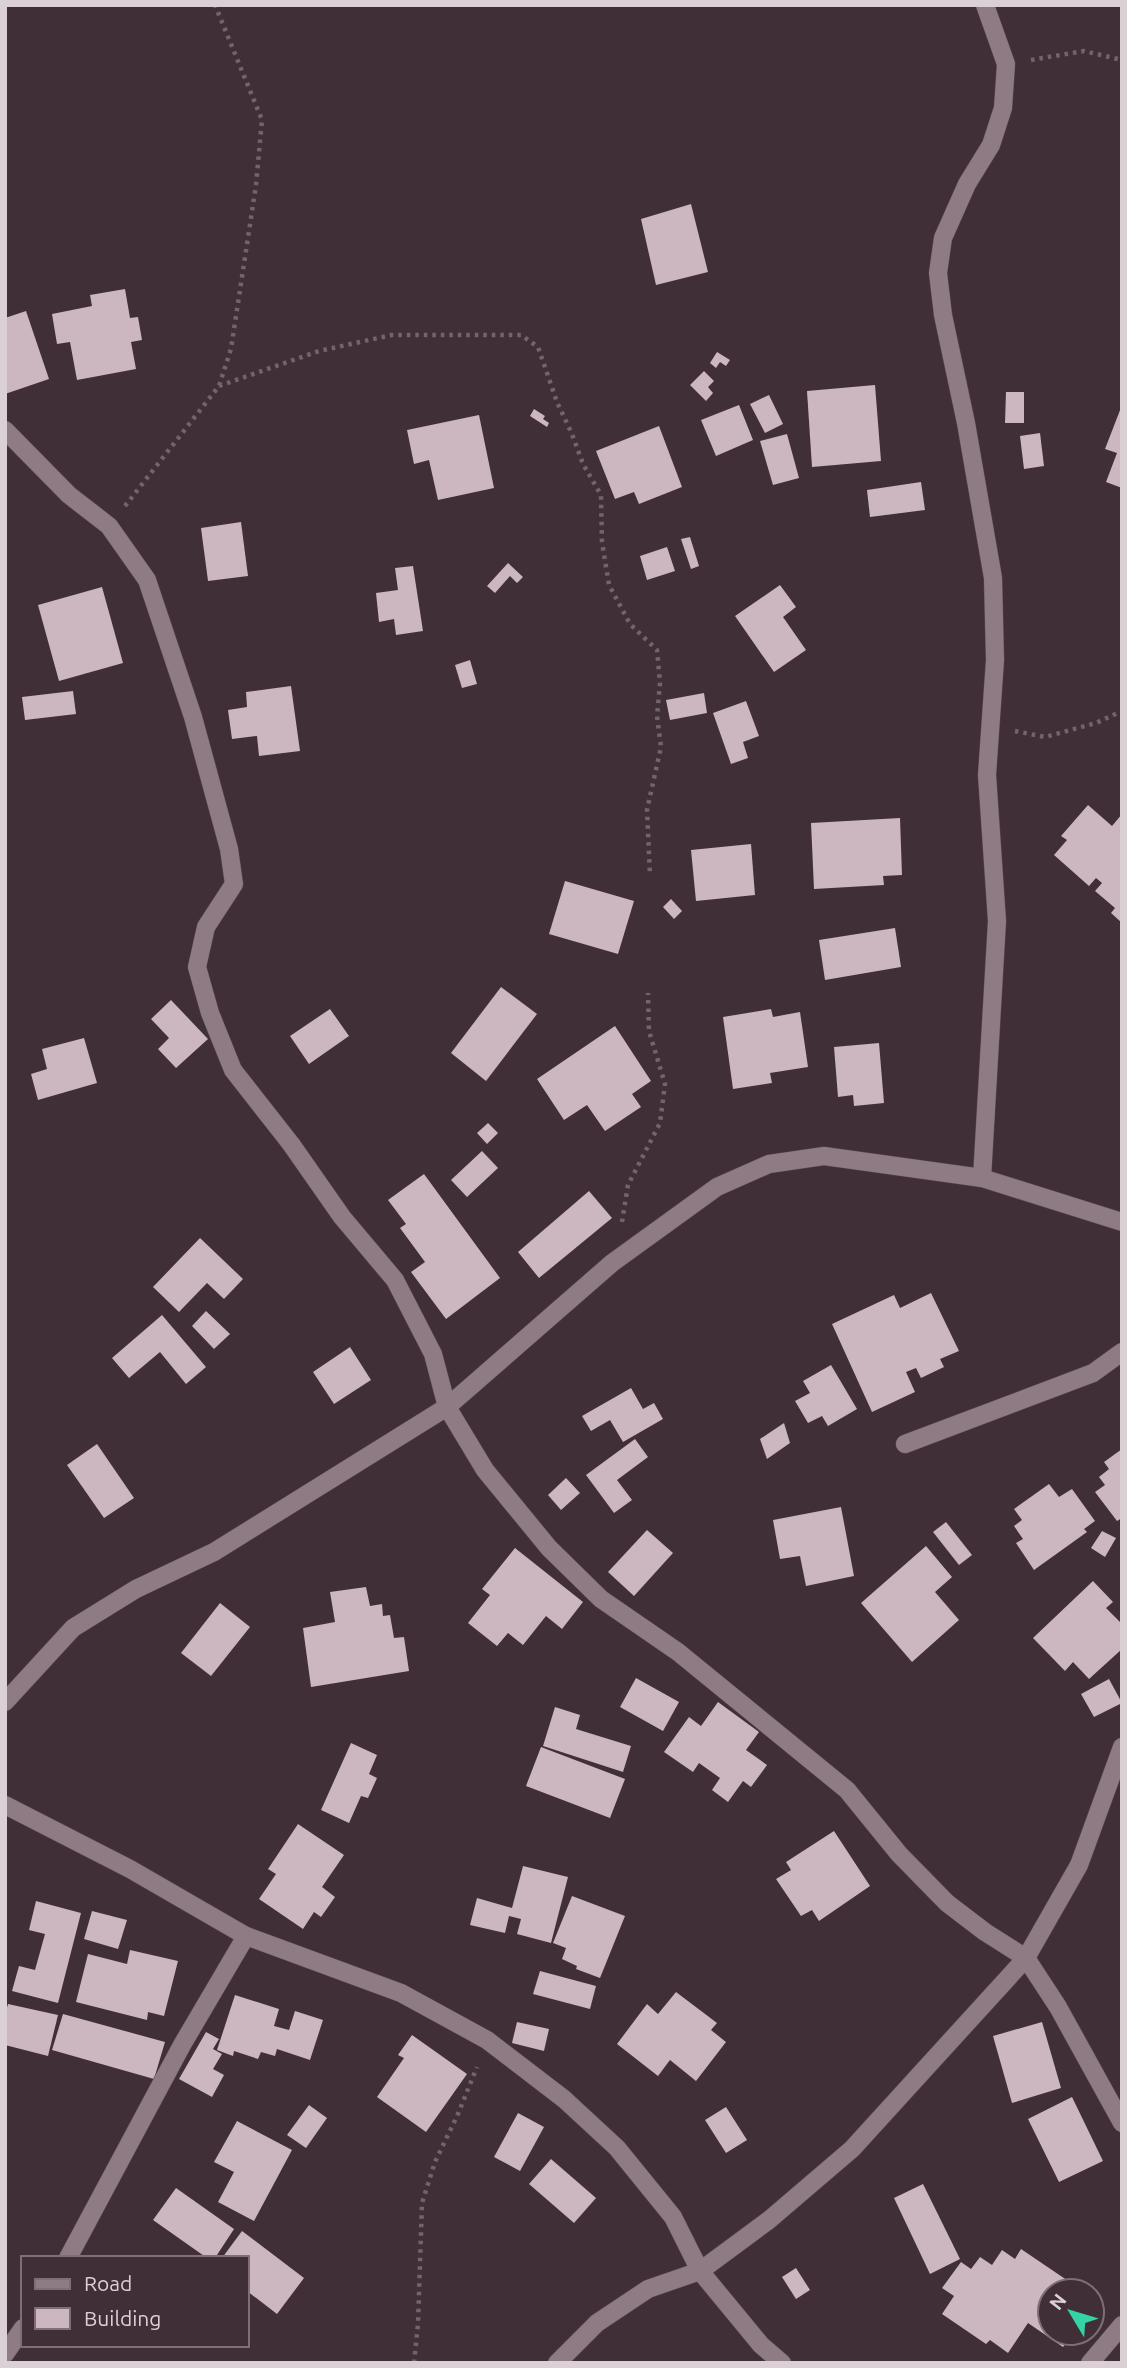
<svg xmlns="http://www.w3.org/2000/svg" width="1127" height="2368" font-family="Ubuntu,sans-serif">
<rect width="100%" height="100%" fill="#402f37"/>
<g fill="#ccb6c0">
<path d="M 691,204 L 708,272 L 656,285 L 641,219 Z"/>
<path d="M 125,289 L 130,318 L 138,317 L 142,340 L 131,342 L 136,369 L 77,380 L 70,342 L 57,344 L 52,314 L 92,306 L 90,295 Z"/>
<path d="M 26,311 L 49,379 L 5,394 L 5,318 Z"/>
<path d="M 717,352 L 730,360 L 726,366 L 720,362 L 716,368 L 710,363 Z"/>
<path d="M 704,371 L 714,381 L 708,387 L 713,393 L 706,401 L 690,385 Z"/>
<path d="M 875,385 L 881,461 L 812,467 L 807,391 Z"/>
<path d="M 1006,392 L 1024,392 L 1024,423 L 1005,423 Z"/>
<path d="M 769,395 L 783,424 L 765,433 L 750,404 Z"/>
<path d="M 739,405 L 753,440 L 716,456 L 701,420 Z"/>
<path d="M 1122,405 L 1122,488 L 1106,482 L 1117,453 L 1105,449 Z"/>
<path d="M 534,409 L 545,416 L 543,419 L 549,423 L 547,427 L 530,416 Z"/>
<path d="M 479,415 L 494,488 L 438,500 L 429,460 L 414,464 L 407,430 Z"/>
<path d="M 659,426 L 682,487 L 639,504 L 634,492 L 615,499 L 596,451 Z"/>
<path d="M 1040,433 L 1044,466 L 1024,469 L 1020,436 Z"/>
<path d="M 787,434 L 799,478 L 773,485 L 760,441 Z"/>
<path d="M 921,482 L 925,510 L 870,517 L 867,490 Z"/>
<path d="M 241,522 L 248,576 L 208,581 L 201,528 Z"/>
<path d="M 690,537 L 699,566 L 691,569 L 681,539 Z"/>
<path d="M 667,547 L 675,571 L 647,580 L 640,556 Z"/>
<path d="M 508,563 L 523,577 L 517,583 L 510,576 L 495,593 L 487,586 Z"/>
<path d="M 413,566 L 423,631 L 396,635 L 394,619 L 379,622 L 376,593 L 398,590 L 395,568 Z"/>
<path d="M 780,585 L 796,607 L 783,617 L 806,650 L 774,672 L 735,616 Z"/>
<path d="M 102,587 L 123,663 L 59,681 L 38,605 Z"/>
<path d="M 470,660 L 477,684 L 462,688 L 455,665 Z"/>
<path d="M 291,686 L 300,751 L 259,756 L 257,736 L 232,739 L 228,710 L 247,707 L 246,692 Z"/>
<path d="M 73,691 L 76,714 L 25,720 L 22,697 Z"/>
<path d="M 704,693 L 707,713 L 670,720 L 666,700 Z"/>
<path d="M 746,701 L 759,736 L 743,742 L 748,758 L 731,764 L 713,713 Z"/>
<path d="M 1088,805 L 1112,826 L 1122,814 L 1122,923 L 1111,913 L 1115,908 L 1095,891 L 1102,883 L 1096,878 L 1089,886 L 1054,855 L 1067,840 L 1061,836 Z"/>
<path d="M 900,818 L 902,875 L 883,876 L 884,885 L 814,889 L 811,823 Z"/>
<path d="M 751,844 L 755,895 L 696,901 L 691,850 Z"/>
<path d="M 565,881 L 634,901 L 618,954 L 549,934 Z"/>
<path d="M 671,899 L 682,911 L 674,919 L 663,907 Z"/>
<path d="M 895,928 L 901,967 L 825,980 L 819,940 Z"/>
<path d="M 501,987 L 537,1014 L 486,1081 L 451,1053 Z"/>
<path d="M 171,1000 L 208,1039 L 176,1068 L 158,1049 L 169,1038 L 151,1019 Z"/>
<path d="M 330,1009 L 349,1036 L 309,1064 L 290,1036 Z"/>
<path d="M 771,1009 L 773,1017 L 800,1012 L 808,1067 L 770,1073 L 772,1083 L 733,1089 L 723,1017 Z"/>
<path d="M 615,1026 L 651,1081 L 632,1094 L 641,1107 L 605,1131 L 587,1105 L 564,1120 L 537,1079 Z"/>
<path d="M 84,1038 L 97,1083 L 38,1100 L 31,1074 L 47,1069 L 42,1049 Z"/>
<path d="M 879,1043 L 884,1103 L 854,1106 L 853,1095 L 838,1097 L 834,1047 Z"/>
<path d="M 488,1123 L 498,1133 L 487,1144 L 477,1133 Z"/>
<path d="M 482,1151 L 498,1168 L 467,1197 L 451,1180 Z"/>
<path d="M 424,1174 L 500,1278 L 446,1319 L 411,1272 L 425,1262 L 400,1228 L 406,1224 L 388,1200 Z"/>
<path d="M 589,1191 L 612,1218 L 539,1278 L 518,1252 Z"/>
<path d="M 200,1238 L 243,1279 L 224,1299 L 207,1283 L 179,1312 L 153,1287 Z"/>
<path d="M 931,1293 L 959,1351 L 940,1359 L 944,1367 L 921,1378 L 916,1368 L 906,1372 L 915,1392 L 872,1412 L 832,1324 L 894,1295 L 900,1308 Z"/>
<path d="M 206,1311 L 230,1334 L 214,1349 L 192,1326 Z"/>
<path d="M 162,1315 L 206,1367 L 186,1384 L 160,1352 L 129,1378 L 112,1358 Z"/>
<path d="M 350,1347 L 371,1380 L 334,1404 L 313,1372 Z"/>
<path d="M 831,1365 L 857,1409 L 828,1426 L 822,1416 L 808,1423 L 795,1401 L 810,1393 L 803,1381 Z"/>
<path d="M 631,1388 L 643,1409 L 654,1403 L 663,1419 L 623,1442 L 610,1420 L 591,1431 L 582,1416 Z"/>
<path d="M 784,1423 L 790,1443 L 767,1459 L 760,1439 Z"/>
<path d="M 635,1439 L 648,1457 L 617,1480 L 632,1500 L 614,1513 L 586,1475 Z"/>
<path d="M 97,1444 L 134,1498 L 104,1518 L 67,1465 Z"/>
<path d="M 1122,1449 L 1122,1518 L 1117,1521 L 1095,1492 L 1105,1485 L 1099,1477 L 1109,1469 L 1104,1462 Z"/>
<path d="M 566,1478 L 580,1493 L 561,1510 L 548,1495 Z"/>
<path d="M 1049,1484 L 1059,1497 L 1072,1489 L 1095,1521 L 1084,1529 L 1087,1532 L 1034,1570 L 1016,1543 L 1023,1539 L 1014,1526 L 1022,1520 L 1014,1509 Z"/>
<path d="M 841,1507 L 854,1576 L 806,1586 L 800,1556 L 780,1559 L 773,1520 Z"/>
<path d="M 946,1522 L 972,1555 L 959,1565 L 933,1532 Z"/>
<path d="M 647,1530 L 673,1553 L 634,1596 L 608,1572 Z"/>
<path d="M 1102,1531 L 1116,1538 L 1105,1557 L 1091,1548 Z"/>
<path d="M 926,1546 L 952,1577 L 935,1592 L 959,1620 L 912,1662 L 861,1603 Z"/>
<path d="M 515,1548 L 583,1602 L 562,1629 L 546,1616 L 523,1645 L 508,1633 L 497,1646 L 468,1623 L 490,1595 L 482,1589 Z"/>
<path d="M 1093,1581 L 1113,1602 L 1106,1608 L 1122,1624 L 1122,1649 L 1089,1679 L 1073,1662 L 1065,1671 L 1033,1638 Z"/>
<path d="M 366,1587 L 370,1606 L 382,1604 L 383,1616 L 390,1615 L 394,1638 L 404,1637 L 409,1671 L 311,1687 L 303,1628 L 335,1622 L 330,1592 Z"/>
<path d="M 220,1603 L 250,1627 L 211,1676 L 181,1653 Z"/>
<path d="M 636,1678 L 679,1702 L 663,1731 L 620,1707 Z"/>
<path d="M 1109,1679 L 1122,1703 L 1094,1717 L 1081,1694 Z"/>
<path d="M 718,1702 L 759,1732 L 746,1750 L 767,1765 L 751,1787 L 743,1781 L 728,1802 L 712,1790 L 720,1778 L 699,1763 L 693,1772 L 664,1752 L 689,1717 L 701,1726 Z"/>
<path d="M 555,1707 L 580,1715 L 576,1729 L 631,1746 L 623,1772 L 543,1746 Z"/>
<path d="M 351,1743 L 377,1755 L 369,1774 L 377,1778 L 368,1798 L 361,1796 L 349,1823 L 321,1810 Z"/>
<path d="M 541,1747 L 625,1779 L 610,1818 L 526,1786 Z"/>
<path d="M 298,1824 L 344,1855 L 322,1887 L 335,1897 L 321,1917 L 314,1912 L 303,1929 L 259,1899 L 276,1874 L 268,1869 Z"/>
<path d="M 834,1831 L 870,1886 L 819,1921 L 812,1910 L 801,1916 L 776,1879 L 791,1870 L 786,1862 Z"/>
<path d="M 523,1866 L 568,1877 L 551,1943 L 517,1934 L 521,1919 L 509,1916 L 505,1933 L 470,1925 L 477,1898 L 512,1908 Z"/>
<path d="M 572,1896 L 625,1916 L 600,1978 L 576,1969 L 577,1966 L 562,1959 L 566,1948 L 553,1943 Z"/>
<path d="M 36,1901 L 81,1913 L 58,2003 L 12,1991 L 19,1966 L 35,1970 L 45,1934 L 29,1930 Z"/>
<path d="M 92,1911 L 127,1920 L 118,1949 L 84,1939 Z"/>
<path d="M 130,1950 L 178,1961 L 164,2016 L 148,2012 L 147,2020 L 76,2002 L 88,1954 L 127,1964 Z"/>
<path d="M 540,1971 L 596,1986 L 590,2009 L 533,1994 Z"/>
<path d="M 676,1992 L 717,2023 L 711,2030 L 726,2042 L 696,2081 L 670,2060 L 658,2076 L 617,2044 L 647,2004 L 658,2014 Z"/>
<path d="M 235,1995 L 279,2009 L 274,2026 L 289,2030 L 295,2011 L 323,2020 L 310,2060 L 277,2049 L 275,2056 L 261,2052 L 258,2059 L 234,2051 L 233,2056 L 217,2050 Z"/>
<path d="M 8,2004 L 58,2015 L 48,2056 L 5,2045 L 5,2015 Z"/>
<path d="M 63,2014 L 165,2042 L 154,2079 L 52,2050 Z"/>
<path d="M 517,2022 L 549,2029 L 544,2051 L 512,2043 Z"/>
<path d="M 1042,2022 L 1061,2088 L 1012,2103 L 993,2036 Z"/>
<path d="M 206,2032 L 219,2039 L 213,2049 L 222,2054 L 213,2069 L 224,2075 L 212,2097 L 179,2079 Z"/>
<path d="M 412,2035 L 467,2074 L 426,2132 L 377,2097 L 404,2058 L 398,2055 Z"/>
<path d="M 1072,2097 L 1103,2161 L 1059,2182 L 1028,2119 Z"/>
<path d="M 309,2105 L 327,2118 L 306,2148 L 287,2135 Z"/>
<path d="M 726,2107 L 747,2140 L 726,2153 L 705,2120 Z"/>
<path d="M 518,2113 L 544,2127 L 520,2171 L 494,2157 Z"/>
<path d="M 237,2121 L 292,2150 L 254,2221 L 218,2202 L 234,2172 L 214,2162 Z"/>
<path d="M 551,2159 L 596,2198 L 574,2223 L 529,2184 Z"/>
<path d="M 923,2184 L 960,2259 L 930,2274 L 894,2198 Z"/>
<path d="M 176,2188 L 234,2229 L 215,2258 L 207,2258 L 153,2220 Z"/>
<path d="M 242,2231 L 304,2278 L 277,2314 L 247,2291 L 247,2258 L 222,2258 Z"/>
<path d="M 1021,2249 L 1083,2291 L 1050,2291 L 1050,2333 L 1073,2333 L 1063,2347 L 1028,2323 L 1008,2353 L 990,2340 L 986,2344 L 942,2314 L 954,2296 L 942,2288 L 961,2262 L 971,2269 L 980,2257 L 992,2265 L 1002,2250 L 1015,2259 Z"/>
<path d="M 796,2268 L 810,2290 L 796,2299 L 782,2277 Z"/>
</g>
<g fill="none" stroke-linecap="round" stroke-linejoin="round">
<g stroke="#594b52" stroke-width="19">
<g id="minor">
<path d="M 5,430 L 69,495 L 109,526 L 147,580 L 193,717 L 229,849 L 234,884 L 206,927 L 197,967 L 210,1013 L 233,1070 L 291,1144 L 342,1217 L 395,1280 L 433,1354 L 447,1407 L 485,1470 L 549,1548 L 601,1599 L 678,1652 L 847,1790 L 899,1854 L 947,1903 L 985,1932 L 1026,1958 L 1058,2007 L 1122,2123"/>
<path d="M 982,1178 L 997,921 L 987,775 L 995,660 L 993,578 L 966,423 L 943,315 L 938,273 L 943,238 L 967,184 L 991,145 L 1003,108 L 1006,64 L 985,5"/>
<path d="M 905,1444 L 1093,1373 L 1122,1352"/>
<path d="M 5,1702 L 73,1628 L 136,1589 L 214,1552 L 447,1407 L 612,1263 L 717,1187 L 769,1164 L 824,1156 L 982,1178 L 1122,1222"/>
<path d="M 5,1805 L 130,1869 L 246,1936 L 401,1993 L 487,2040 L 564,2099 L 617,2148 L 673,2217 L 700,2271 L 761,2345 L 782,2363"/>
<path d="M 68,2258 L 182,2045 L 246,1936"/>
<path d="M 5,2354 L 23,2328"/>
<path d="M 557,2363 L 597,2323 L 648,2289 L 700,2271 L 769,2220 L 852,2149 L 1026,1958 L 1079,1865 L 1122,1747"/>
<path d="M 1090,2363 L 1122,2325"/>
</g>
</g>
<g stroke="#73646b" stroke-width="4.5" stroke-dasharray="3.5 5" stroke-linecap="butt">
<path d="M 1031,60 L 1084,51 L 1122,60"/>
<path d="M 219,386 L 319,351 L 392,335 L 521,335 L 538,347 L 557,402 L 572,434 L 583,464 L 601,495 L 602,542 L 609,585 L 630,624 L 657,650 L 660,683 L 657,716 L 661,747 L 647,810 L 650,875"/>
<path d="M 125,506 L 219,386 L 231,349 L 256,185 L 262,120 L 215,5"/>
<path d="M 1015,731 L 1045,737 L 1096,723 L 1122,711"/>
<path d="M 622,1222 L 628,1185 L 660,1123 L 665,1084 L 649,1031 L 648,993"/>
<path d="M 414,2363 L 418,2324 L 422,2203 L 435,2162 L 458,2114 L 477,2067"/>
</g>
<use href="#minor" stroke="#8f7b84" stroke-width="18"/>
</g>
<rect width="1127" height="2368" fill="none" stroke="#dbd0d5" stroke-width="14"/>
<rect x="21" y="2256" width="228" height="91" fill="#402f37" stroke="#7e6f76" stroke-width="2"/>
<rect x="35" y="2279" width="35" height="10" fill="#8f7b84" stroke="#7e6f76" stroke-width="2"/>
<text x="84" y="2291" font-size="21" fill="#dbd0d5">Road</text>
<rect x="35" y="2308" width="35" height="21" fill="#ccb6c0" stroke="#7e6f76" stroke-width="2"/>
<text x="84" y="2326" font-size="21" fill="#dbd0d5">Building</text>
<g transform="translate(1071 2312) rotate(308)"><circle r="33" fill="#402f37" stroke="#7e6f76" stroke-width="2"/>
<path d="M0-5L12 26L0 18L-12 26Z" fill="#35d4a7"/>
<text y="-10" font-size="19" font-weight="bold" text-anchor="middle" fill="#dbd0d5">N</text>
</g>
</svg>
